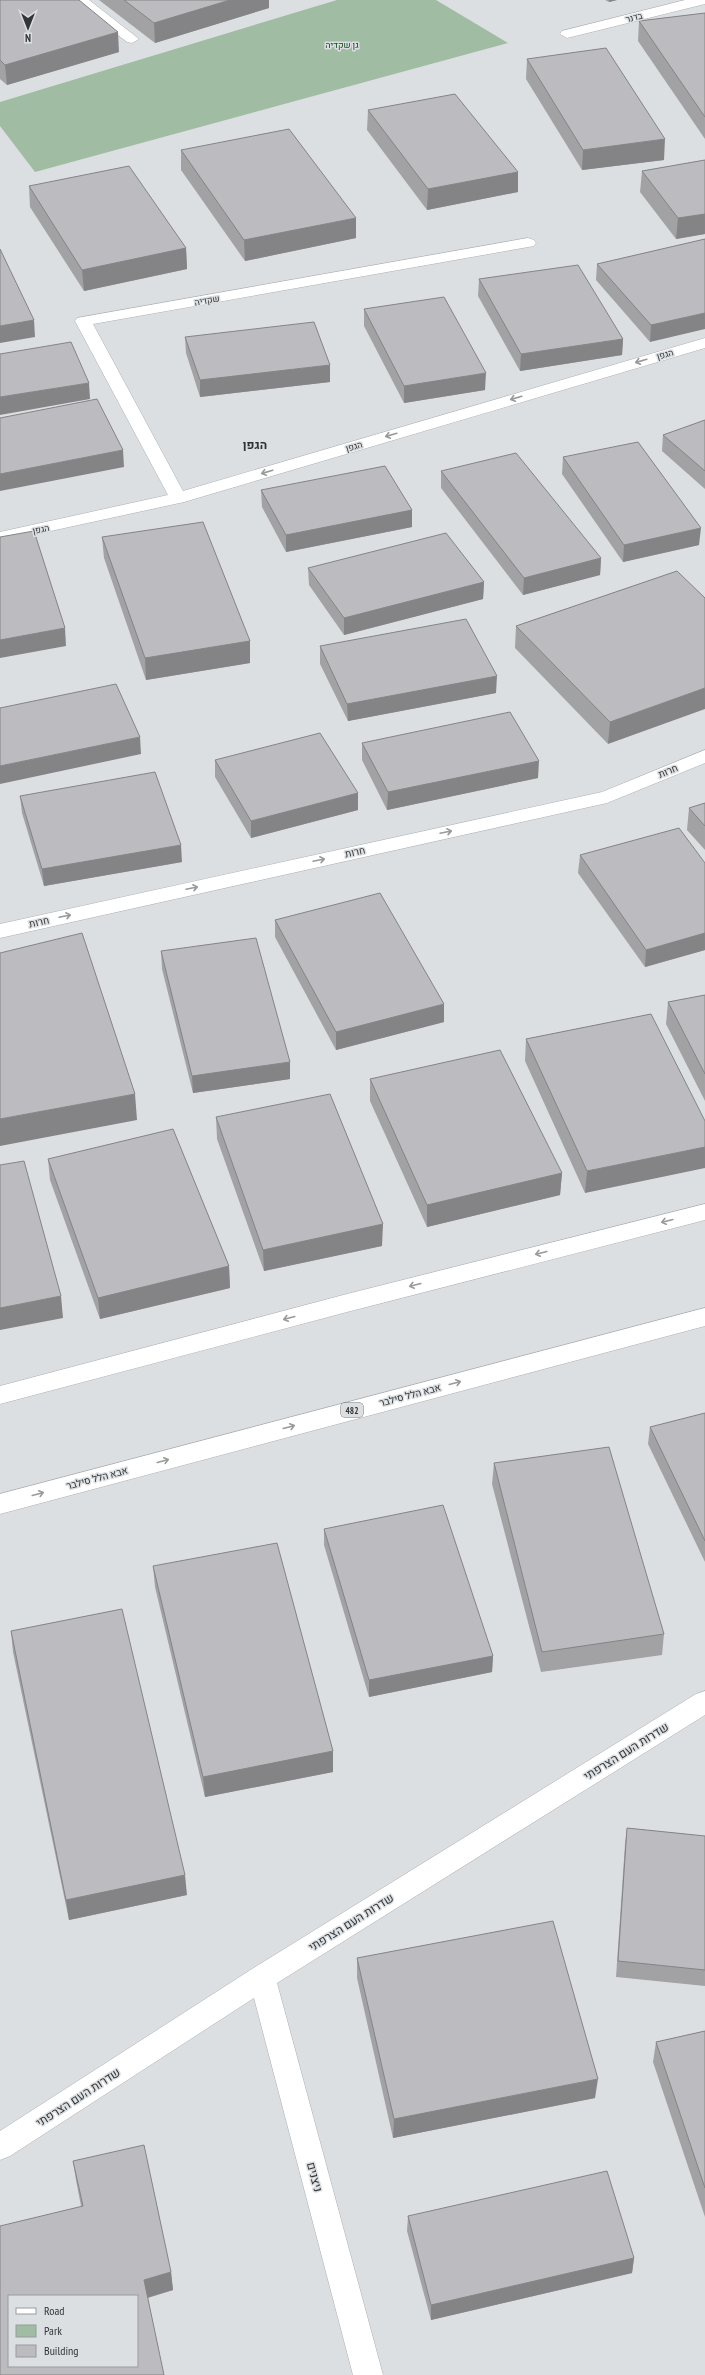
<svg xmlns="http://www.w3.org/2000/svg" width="705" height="2375" font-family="'PT Sans Narrow',Heebo,sans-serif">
<rect width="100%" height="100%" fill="#dcdfe2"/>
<path fill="#a0bca2" d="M 337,0 L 436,0 L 508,43 L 35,172 L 0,126 L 0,102 Z"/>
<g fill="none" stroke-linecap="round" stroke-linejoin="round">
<g stroke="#adb0b3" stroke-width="1">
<g id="minor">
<path d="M 73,0 L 89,0 L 139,39 L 132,43 L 127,42 Z"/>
<path d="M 685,0 L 705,0 L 705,4 L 567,38 L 560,34 L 562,31 Z"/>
<path d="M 528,238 L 534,240 L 536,243 L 534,246 L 93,324 L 183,491 L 705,338 L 705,348 L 184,502 L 0,542 L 0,532 L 168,495 L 75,321 L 77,318 Z"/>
<path d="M 705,750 L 705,763 L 607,803 L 0,938 L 0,924 L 602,792 Z"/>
<path d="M 705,1691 L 705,1715 L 277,1983 L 383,2375 L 353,2375 L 254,1998 L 10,2156 L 0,2160 L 0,2131 L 252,1969 L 696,1694 Z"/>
</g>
</g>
<g stroke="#adb0b3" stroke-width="1">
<g id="major">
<path d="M 705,1204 L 705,1220 L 347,1312 L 0,1404 L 0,1386 L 347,1294 Z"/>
<path d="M 705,1308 L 705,1326 L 0,1514 L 0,1494 Z"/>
</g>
</g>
<use href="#minor" fill="#fff" fill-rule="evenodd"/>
<use href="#major" fill="#fff" fill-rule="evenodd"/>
</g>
<g fill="#a2a2a5">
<path d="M 0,0 L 119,52 L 7,85 L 0,79 Z"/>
<path d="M 99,0 L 269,0 L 269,8 L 155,43 Z"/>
<path d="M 605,0 L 617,0 L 609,2 Z"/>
<path d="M 705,13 L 705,139 L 638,41 L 639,21 Z"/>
<path d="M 527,59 L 664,160 L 582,170 L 526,79 Z"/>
<path d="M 368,110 L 518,172 L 518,192 L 427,210 L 367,130 Z"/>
<path d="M 181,150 L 356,238 L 245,261 L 181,170 Z"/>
<path d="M 705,160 L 705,234 L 676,239 L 640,192 L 642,171 Z"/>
<path d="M 29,186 L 186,248 L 187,269 L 84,291 L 30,207 Z"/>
<path d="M 705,239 L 650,342 L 596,280 L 597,264 Z"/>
<path d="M 479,279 L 623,339 L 622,355 L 520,371 L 478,296 Z"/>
<path d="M 364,309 L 485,390 L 404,403 L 364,326 Z"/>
<path d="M 185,337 L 330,382 L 200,397 L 186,353 Z"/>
<path d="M 705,420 L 705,489 L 662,451 L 663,435 Z"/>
<path d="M 563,457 L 699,545 L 623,562 L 562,474 Z"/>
<path d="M 441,471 L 601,558 L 600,575 L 523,595 L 441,488 Z"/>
<path d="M 261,490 L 412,510 L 412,527 L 286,552 L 262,507 Z"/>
<path d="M 102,537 L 250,641 L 250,663 L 146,680 L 104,558 Z"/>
<path d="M 308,568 L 484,582 L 483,599 L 344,635 L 309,585 Z"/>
<path d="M 677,571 L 608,744 L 515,648 L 516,626 Z"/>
<path d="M 320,646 L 496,693 L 348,721 L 320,664 Z"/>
<path d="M 362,743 L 538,778 L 387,810 L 362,760 Z"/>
<path d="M 215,760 L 358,793 L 358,810 L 251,838 L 215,777 Z"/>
<path d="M 20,796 L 182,862 L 44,886 L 22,813 Z"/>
<path d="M 705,803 L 705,850 L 687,830 L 689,808 Z"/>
<path d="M 580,855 L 705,863 L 705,950 L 645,967 L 578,873 Z"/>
<path d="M 275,920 L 444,1022 L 336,1050 L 275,937 Z"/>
<path d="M 161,951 L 290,1079 L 193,1093 L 162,969 Z"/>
<path d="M 705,995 L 705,1101 L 666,1024 L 668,1002 Z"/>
<path d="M 651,1014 L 585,1193 L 525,1061 L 526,1039 Z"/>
<path d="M 370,1079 L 562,1173 L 560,1195 L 427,1227 L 370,1101 Z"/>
<path d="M 216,1117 L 382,1246 L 264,1271 L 217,1139 Z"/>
<path d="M 48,1159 L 229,1266 L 230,1288 L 100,1319 L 50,1180 Z"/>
<path d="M 705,1413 L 705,1562 L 648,1444 L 650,1427 Z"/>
<path d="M 494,1463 L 664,1634 L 662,1655 L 541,1672 L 492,1484 Z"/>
<path d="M 324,1529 L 493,1656 L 492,1672 L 369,1697 L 324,1545 Z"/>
<path d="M 153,1566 L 333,1772 L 205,1797 L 155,1587 Z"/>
<path d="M 11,1631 L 187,1895 L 69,1920 L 13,1652 Z"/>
<path d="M 627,1828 L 705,1836 L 705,1986 L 616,1977 L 625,1844 Z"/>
<path d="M 357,1958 L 595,2098 L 393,2138 L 357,1978 Z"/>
<path d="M 705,2031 L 705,2217 L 653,2062 L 656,2042 Z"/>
<path d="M 73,2161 L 171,2272 L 173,2290 L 148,2298 L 81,2206 L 76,2180 Z"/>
<path d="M 408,2216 L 634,2258 L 632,2273 L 431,2320 L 407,2231 Z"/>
</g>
<g fill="#848486">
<path d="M 230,0 L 269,0 L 269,8 L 155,43 L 154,23 Z"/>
<path d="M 609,0 L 617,0 L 609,2 Z"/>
<path d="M 118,32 L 119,52 L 7,85 L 5,65 Z"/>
<path d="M 665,139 L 664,160 L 582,170 L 583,150 Z"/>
<path d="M 518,172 L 518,192 L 427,210 L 428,189 Z"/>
<path d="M 705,214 L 705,234 L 676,239 L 678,218 Z"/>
<path d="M 356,218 L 356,238 L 245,261 L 244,240 Z"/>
<path d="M 186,248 L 187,269 L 84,291 L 82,270 Z"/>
<path d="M 705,313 L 705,329 L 650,342 L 651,325 Z"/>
<path d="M 34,320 L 35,337 L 0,343 L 0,326 Z"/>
<path d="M 623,339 L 622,355 L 520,371 L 521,354 Z"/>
<path d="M 330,365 L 330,382 L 200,397 L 200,380 Z"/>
<path d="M 486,373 L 485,390 L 404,403 L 404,386 Z"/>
<path d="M 89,383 L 90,399 L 0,415 L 0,397 Z"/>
<path d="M 123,450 L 124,467 L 0,491 L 0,474 Z"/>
<path d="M 412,510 L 412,527 L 286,552 L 286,535 Z"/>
<path d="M 701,528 L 699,545 L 623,562 L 624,545 Z"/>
<path d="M 601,558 L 600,575 L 523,595 L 524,578 Z"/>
<path d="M 484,582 L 483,599 L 344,635 L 344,618 Z"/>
<path d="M 65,628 L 66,646 L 0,658 L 0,640 Z"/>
<path d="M 250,641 L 250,663 L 146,680 L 145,658 Z"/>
<path d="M 497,676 L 496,693 L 348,721 L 347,704 Z"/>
<path d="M 705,688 L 705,709 L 608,744 L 610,722 Z"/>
<path d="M 140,737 L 141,754 L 0,784 L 0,766 Z"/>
<path d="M 539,761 L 538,778 L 387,810 L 388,792 Z"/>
<path d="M 358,793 L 358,810 L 251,838 L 251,821 Z"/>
<path d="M 181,845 L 182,862 L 44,886 L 42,869 Z"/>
<path d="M 705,933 L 705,950 L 645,967 L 646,950 Z"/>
<path d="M 444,1004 L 444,1022 L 336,1050 L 336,1032 Z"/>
<path d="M 290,1062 L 290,1079 L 193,1093 L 192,1076 Z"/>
<path d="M 135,1094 L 137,1120 L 0,1146 L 0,1119 Z"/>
<path d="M 705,1147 L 705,1168 L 585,1193 L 587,1171 Z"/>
<path d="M 562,1173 L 560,1195 L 427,1227 L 427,1205 Z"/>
<path d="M 383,1224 L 382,1246 L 264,1271 L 263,1250 Z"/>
<path d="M 229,1266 L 230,1288 L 100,1319 L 98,1298 Z"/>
<path d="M 61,1296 L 63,1318 L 0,1330 L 0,1308 Z"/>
<path d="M 493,1656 L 492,1672 L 369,1697 L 369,1680 Z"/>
<path d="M 333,1751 L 333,1772 L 205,1797 L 203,1777 Z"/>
<path d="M 185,1875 L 187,1895 L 69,1920 L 66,1900 Z"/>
<path d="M 598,2079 L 595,2098 L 393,2138 L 394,2119 Z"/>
<path d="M 634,2258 L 632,2273 L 431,2320 L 431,2305 Z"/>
<path d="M 171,2272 L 173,2290 L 146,2298 L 144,2280 Z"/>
</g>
<g fill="#bcbcc0" stroke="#848486" fill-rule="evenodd">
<path d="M 0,0 L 79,0 L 118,32 L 5,65 L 0,60 Z"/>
<path d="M 124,0 L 230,0 L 154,23 Z"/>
<path d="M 705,13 L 705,117 L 639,21 Z"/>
<path d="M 606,48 L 665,139 L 583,150 L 527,59 Z"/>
<path d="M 455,94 L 518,172 L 428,189 L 368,110 Z"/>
<path d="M 289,129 L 356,218 L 244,240 L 181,150 Z"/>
<path d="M 705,160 L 705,214 L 678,218 L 642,171 Z"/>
<path d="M 129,166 L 186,248 L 82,270 L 29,186 Z"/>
<path d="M 705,239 L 705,313 L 651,325 L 597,264 Z"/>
<path d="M 0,249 L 34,320 L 0,326 Z"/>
<path d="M 578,265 L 623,339 L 521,354 L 479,279 Z"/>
<path d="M 444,297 L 486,373 L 404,386 L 364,309 Z"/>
<path d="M 314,322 L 330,365 L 200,380 L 185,337 Z"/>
<path d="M 71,342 L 89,383 L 0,397 L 0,354 Z"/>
<path d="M 97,399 L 123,450 L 0,474 L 0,418 Z"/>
<path d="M 705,420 L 705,471 L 663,435 Z"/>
<path d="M 638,442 L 701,528 L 624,545 L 563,457 Z"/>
<path d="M 516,453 L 601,558 L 524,578 L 441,471 Z"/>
<path d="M 385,466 L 412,510 L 286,535 L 261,490 Z"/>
<path d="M 203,522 L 250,641 L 145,658 L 102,537 Z"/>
<path d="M 34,531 L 65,628 L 0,640 L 0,537 Z"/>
<path d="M 446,533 L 484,582 L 344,618 L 308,568 Z"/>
<path d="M 677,571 L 705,598 L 705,688 L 610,722 L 516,626 Z"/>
<path d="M 466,619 L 497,676 L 347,704 L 320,646 Z"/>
<path d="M 116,684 L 140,737 L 0,766 L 0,708 Z"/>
<path d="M 510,712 L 539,761 L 388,792 L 362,743 Z"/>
<path d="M 320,733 L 358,793 L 251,821 L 215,760 Z"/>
<path d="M 155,772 L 181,845 L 42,869 L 20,796 Z"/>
<path d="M 705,803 L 705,826 L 689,808 Z"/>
<path d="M 679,828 L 705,863 L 705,933 L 646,950 L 580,855 Z"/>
<path d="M 380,893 L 444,1004 L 336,1032 L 275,920 Z"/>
<path d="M 82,933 L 135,1094 L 0,1119 L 0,953 Z"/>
<path d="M 256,938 L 290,1062 L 192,1076 L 161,951 Z"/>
<path d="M 705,995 L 705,1074 L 668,1002 Z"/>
<path d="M 651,1014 L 705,1121 L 705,1147 L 587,1171 L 526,1039 Z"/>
<path d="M 500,1050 L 562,1173 L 427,1205 L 370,1079 Z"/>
<path d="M 330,1094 L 383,1224 L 263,1250 L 216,1117 Z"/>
<path d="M 173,1129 L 229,1266 L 98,1298 L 48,1159 Z"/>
<path d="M 24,1161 L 61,1296 L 0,1308 L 0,1165 Z"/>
<path d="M 705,1413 L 705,1541 L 650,1427 Z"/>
<path d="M 609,1447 L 664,1634 L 542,1652 L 494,1463 Z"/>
<path d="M 443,1505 L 493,1656 L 369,1680 L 324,1529 Z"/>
<path d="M 277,1543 L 333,1751 L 203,1777 L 153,1566 Z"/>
<path d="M 122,1609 L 185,1875 L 66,1900 L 11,1631 Z"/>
<path d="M 627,1828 L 705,1836 L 705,1970 L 618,1961 Z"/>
<path d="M 553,1921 L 598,2079 L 394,2119 L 357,1958 Z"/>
<path d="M 705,2031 L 705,2188 L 656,2042 Z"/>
<path d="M 144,2145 L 171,2272 L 144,2280 L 164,2375 L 0,2375 L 0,2226 L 83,2206 L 73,2161 ZM 9,2296 L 137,2296 L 137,2366 L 9,2366 Z"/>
<path d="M 607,2171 L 634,2258 L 431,2305 L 408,2216 Z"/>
</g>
<defs><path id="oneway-shaft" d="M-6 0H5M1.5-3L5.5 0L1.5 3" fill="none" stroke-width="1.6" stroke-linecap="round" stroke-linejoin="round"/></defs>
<g stroke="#999a9a">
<use href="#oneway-shaft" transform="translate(641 361) rotate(164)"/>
<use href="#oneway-shaft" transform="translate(516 398) rotate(164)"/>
<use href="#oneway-shaft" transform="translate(391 435) rotate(164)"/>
<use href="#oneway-shaft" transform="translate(267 472) rotate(164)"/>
<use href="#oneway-shaft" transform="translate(446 832) rotate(-12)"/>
<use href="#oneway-shaft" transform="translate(319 860) rotate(-12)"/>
<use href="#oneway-shaft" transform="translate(192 888) rotate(-12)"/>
<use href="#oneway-shaft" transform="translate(65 916) rotate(-12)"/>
<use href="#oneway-shaft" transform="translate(667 1221) rotate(166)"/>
<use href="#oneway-shaft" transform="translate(541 1253) rotate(166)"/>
<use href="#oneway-shaft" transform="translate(415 1285) rotate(166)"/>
<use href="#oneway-shaft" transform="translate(289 1318) rotate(165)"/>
<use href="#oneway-shaft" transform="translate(455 1383) rotate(-15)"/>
<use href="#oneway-shaft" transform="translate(289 1427) rotate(-15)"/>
<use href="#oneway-shaft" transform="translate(163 1461) rotate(-15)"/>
<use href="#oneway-shaft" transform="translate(38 1494) rotate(-15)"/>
</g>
<g text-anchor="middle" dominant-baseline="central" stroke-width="3" stroke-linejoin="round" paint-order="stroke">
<g font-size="9" fill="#333536" stroke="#dcdfe2">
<text transform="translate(634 17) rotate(-14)">בדנר</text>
<text transform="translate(207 300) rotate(-10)">שקדיה</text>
<text transform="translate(665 354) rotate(-16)">הגפן</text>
<text transform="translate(354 446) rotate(-16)">הגפן</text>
<text transform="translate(41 529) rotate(-11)">הגפן</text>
</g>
<g font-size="9" fill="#0b491a" stroke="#dcdfe2">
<text x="342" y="44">גן שקדיה</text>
</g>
<rect fill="#dcdfe2" stroke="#66686a" stroke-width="1" x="341" y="1403" width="22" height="14" rx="3"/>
<g font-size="9" font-weight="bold" fill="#333536">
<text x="352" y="1410">482</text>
</g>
<g font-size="10" fill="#333536" stroke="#dcdfe2">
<text transform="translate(668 771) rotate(-22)">חרות</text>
<text transform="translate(355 852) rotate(-12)">חרות</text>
<text transform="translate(39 922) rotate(-12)">חרות</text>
<text transform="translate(410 1395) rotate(-15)">אבא הלל סילבר</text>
<text transform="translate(97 1478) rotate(-15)">אבא הלל סילבר</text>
</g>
<g font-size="12" font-weight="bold" fill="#2f3134" stroke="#dcdfe2">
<text x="255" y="444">הגפן</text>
</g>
<g font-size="12" fill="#333536" stroke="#dcdfe2">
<text transform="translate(626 1751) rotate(-32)">שדרות העם הצרפתי</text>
<text transform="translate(351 1922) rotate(-32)">שדרות העם הצרפתי</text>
<text transform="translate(78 2097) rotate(-33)">שדרות העם הצרפתי</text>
<text transform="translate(315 2177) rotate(75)">ניצנים</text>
</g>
</g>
<rect x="8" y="2295" width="130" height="72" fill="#dcdfe2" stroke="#989b9d"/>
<rect x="16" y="2308" width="20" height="6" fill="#ffffff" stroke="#989b9d"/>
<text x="44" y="2315" font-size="12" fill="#333536">Road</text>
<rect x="16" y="2325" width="20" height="12" fill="#a0bca2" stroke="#989b9d"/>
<text x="44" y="2335" font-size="12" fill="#333536">Park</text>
<rect x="16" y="2345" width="20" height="12" fill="#bcbcc0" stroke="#989b9d"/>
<text x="44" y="2355" font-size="12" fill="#333536">Building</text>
<g transform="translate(28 28) rotate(180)" stroke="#dcdfe2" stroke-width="3" paint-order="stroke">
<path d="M0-3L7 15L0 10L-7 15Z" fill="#333536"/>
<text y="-6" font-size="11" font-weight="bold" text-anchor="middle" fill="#333536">N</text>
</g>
</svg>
